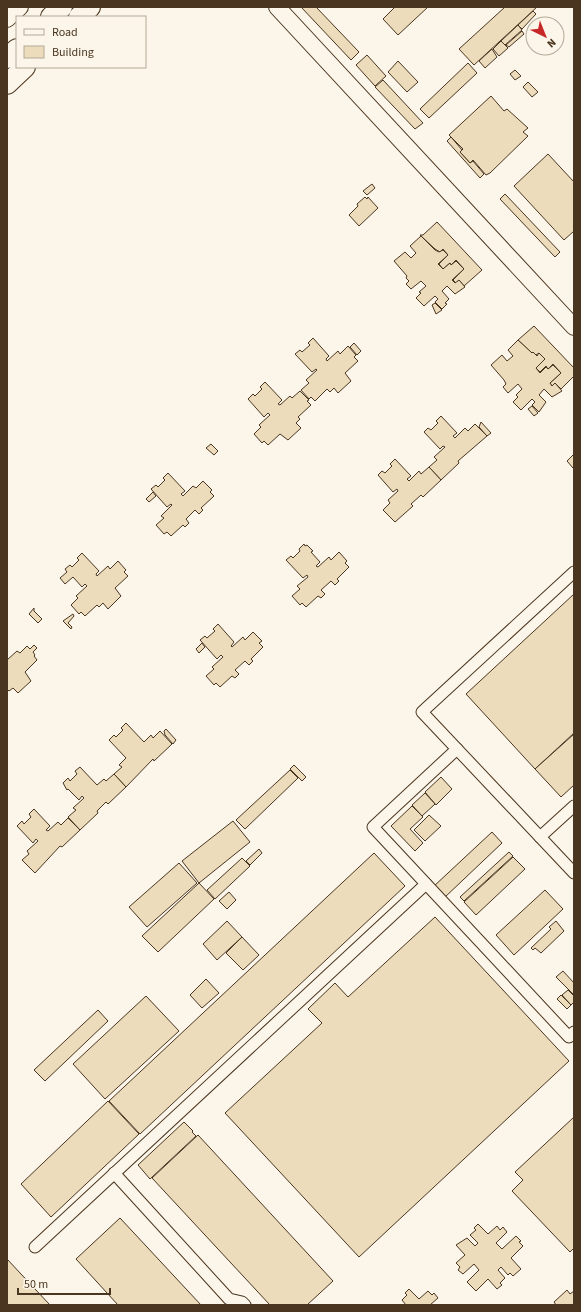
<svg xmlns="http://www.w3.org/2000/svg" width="581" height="1312" font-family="'Source Sans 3',sans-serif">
<rect width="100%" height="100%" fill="#fbf6e9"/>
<g fill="#ecdcbc" stroke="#4a3520">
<path d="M 301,7 L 316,7 L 359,52 L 351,60 Z"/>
<path d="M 395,7 L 428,7 L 398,35 L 383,19 Z"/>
<path d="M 505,7 L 537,7 L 474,65 L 459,49 Z"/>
<path d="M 533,11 L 536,14 L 522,29 L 518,25 Z"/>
<path d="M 518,25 L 522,30 L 505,45 L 501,41 Z"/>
<path d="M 522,31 L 524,34 L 509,47 L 506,45 Z"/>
<path d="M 501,41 L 508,48 L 499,56 L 493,49 Z"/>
<path d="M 492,49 L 497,57 L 485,68 L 479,61 Z"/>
<path d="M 367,55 L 386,76 L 375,86 L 356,65 Z"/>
<path d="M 398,61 L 418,82 L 407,92 L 388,72 Z"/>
<path d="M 468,63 L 477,73 L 429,118 L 420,109 Z"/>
<path d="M 515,70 L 521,76 L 515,80 L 510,74 Z"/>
<path d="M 383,80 L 423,123 L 415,129 L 375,87 Z"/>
<path d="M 528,82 L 538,92 L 532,97 L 523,87 Z"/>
<path d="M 491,96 L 504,111 L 507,109 L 528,128 L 523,132 L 528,136 L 490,173 L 486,175 L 473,160 L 470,163 L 460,152 L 463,149 L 449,135 Z"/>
<path d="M 451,137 L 462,150 L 460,152 L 470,163 L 473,161 L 484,174 L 480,178 L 447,141 Z"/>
<path d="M 548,154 L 574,182 L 574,231 L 564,240 L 514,186 Z"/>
<path d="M 372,184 L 375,188 L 367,195 L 363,191 Z"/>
<path d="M 505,194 L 560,252 L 555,257 L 500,199 Z"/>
<path d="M 365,197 L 367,199 L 368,197 L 378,208 L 359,226 L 349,215 L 358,206 L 357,204 Z"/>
<path d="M 437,222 L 482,270 L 464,286 L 459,280 L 456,283 L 453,280 L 464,269 L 456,260 L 451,265 L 450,263 L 443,269 L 439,264 L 448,255 L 443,249 L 440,252 L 435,249 L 420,235 L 423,235 Z"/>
<path d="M 421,236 L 435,250 L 439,252 L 443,250 L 448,255 L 438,264 L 443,269 L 450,263 L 451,265 L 456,261 L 464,269 L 452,280 L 455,283 L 459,280 L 465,287 L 455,294 L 447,286 L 442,291 L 449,299 L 445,303 L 447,304 L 442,309 L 435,302 L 438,299 L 435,296 L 424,306 L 416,298 L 421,293 L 419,292 L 426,286 L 421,281 L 411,289 L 406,284 L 409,281 L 406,278 L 407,276 L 394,261 L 405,252 L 411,258 L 416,253 L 410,246 Z"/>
<path d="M 435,303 L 442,310 L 436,314 L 432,305 Z"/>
<path d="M 534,326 L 574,368 L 574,376 L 561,389 L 555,383 L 552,386 L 550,383 L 561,373 L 553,364 L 548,369 L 546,366 L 540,372 L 536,368 L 545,359 L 539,353 L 536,355 L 533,352 L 532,353 L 518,340 Z"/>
<path d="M 313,338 L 329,356 L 326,359 L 327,361 L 338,351 L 340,354 L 348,346 L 356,355 L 354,357 L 358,361 L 345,373 L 351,381 L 338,393 L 334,388 L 330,392 L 327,389 L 315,401 L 311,397 L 309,399 L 301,390 L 309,383 L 306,380 L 317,370 L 316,369 L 312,372 L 295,354 L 300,350 L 302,352 L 310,345 L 308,343 Z"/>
<path d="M 518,340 L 532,353 L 533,352 L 537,356 L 539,353 L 545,359 L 536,368 L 540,373 L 546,367 L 548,369 L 553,365 L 561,373 L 550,383 L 552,386 L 555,383 L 562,391 L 552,397 L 544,389 L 539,395 L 546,402 L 539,412 L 532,405 L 535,402 L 532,399 L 521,410 L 513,402 L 518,397 L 516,395 L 522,389 L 518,384 L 508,393 L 503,387 L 506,384 L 504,380 L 491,365 L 502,355 L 507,361 L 513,356 L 508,350 Z"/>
<path d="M 354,343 L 361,351 L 357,355 L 350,347 Z"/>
<path d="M 265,382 L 282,400 L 278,404 L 280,405 L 290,396 L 292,398 L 300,391 L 309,400 L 307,401 L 311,405 L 298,417 L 300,419 L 296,423 L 301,428 L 288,440 L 280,434 L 268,445 L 264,441 L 262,443 L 254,434 L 261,427 L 259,425 L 270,415 L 268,413 L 264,417 L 248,399 L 253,394 L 255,396 L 262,389 L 260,387 Z"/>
<path d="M 532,406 L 538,413 L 534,416 L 528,409 Z"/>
<path d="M 441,416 L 457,433 L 453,436 L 455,438 L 465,428 L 468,431 L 475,424 L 487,436 L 458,461 L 459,463 L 441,480 L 429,467 L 437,460 L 434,457 L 445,447 L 443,446 L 440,449 L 424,432 L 428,428 L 431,430 L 438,423 L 436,421 Z"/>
<path d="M 481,422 L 491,433 L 487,436 L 479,427 Z"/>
<path d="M 211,444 L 218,451 L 214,455 L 206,448 Z"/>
<path d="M 574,454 L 574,467 L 573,468 L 567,461 Z"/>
<path d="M 395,459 L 411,476 L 407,479 L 409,481 L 419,471 L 421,474 L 429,467 L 441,480 L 423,497 L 421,495 L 411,504 L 413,506 L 395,522 L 383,510 L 390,503 L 388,500 L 398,491 L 397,489 L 393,492 L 378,475 L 382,471 L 385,473 L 392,466 L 390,464 Z"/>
<path d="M 168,473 L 185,491 L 181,494 L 183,496 L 193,486 L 196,488 L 203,481 L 212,490 L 210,492 L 214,496 L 201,508 L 203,510 L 199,514 L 195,510 L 186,519 L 189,523 L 185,527 L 183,525 L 171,536 L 167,532 L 164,534 L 156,525 L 164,518 L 161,516 L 172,505 L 171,504 L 167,507 L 151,489 L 156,485 L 158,487 L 165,480 L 163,478 Z"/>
<path d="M 153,492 L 156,496 L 149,502 L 146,499 Z"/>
<path d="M 304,544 L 305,546 L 307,545 L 313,551 L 311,552 L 320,562 L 316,566 L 318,567 L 329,557 L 331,560 L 339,552 L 347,561 L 345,563 L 349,567 L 337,579 L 339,581 L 335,585 L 331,581 L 321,590 L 325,594 L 321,598 L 318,596 L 306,607 L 302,603 L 300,605 L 292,596 L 300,589 L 297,586 L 308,577 L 307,575 L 303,578 L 286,560 L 291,556 L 293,558 L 300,551 L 299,549 Z"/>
<path d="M 82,553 L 99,571 L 96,574 L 97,576 L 108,566 L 110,569 L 118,561 L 126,570 L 124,572 L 128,576 L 115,588 L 121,596 L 108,609 L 103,603 L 99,607 L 97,605 L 85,616 L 81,612 L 79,614 L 71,605 L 78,598 L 76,596 L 87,586 L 85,584 L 82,587 L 73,577 L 65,584 L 60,578 L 67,572 L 65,569 L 70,565 L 72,567 L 79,560 L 77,558 Z"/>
<path d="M 574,594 L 574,733 L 535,769 L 466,694 Z"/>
<path d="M 34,608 L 34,611 L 42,619 L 38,623 L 29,614 Z"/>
<path d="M 73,614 L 74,616 L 68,623 L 72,627 L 71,629 L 63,621 Z"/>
<path d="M 218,624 L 234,642 L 231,646 L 232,647 L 243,637 L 245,640 L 253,632 L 262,641 L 259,643 L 263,647 L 251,659 L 253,661 L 249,665 L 245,661 L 235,670 L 239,674 L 235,678 L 232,676 L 220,687 L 216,683 L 214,685 L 206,676 L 214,669 L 212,667 L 223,657 L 221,655 L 217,659 L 200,640 L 205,636 L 207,638 L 215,631 L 213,629 Z"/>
<path d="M 202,643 L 205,647 L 199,653 L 196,649 Z"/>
<path d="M 34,645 L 37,648 L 33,652 L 35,655 L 34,656 L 37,660 L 25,672 L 31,681 L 18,693 L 13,688 L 9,691 L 7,689 L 7,660 L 17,651 L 20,653 L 27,646 L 30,649 Z"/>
<path d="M 126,723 L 144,742 L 151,735 L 153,738 L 160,731 L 172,744 L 154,761 L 153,759 L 126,787 L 114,774 L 122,767 L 119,765 L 126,758 L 109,740 L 114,735 L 116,737 L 123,730 L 121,728 Z"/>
<path d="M 166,729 L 176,740 L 173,744 L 165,735 L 164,731 Z"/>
<path d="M 574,734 L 574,785 L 561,797 L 535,769 Z"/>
<path d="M 294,765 L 306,777 L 302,781 L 290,769 Z"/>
<path d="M 80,767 L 97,785 L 104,779 L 106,781 L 114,774 L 126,787 L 108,804 L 106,802 L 97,811 L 98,813 L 80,830 L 68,817 L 76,810 L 73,808 L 84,798 L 82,796 L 79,800 L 68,789 L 67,790 L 63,783 L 68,778 L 70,781 L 77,774 L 75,771 Z"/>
<path d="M 290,770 L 298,778 L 245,829 L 236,820 Z"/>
<path d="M 441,777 L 452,789 L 436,805 L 425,792 Z"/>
<path d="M 425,793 L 435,804 L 422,816 L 412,805 Z"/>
<path d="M 412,806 L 423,817 L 410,829 L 423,843 L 415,851 L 391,826 Z"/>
<path d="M 34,809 L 50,826 L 46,830 L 48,831 L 58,822 L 61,825 L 68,818 L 80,830 L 62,847 L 60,846 L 35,873 L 22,860 L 29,854 L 27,851 L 38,841 L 36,839 L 33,843 L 17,826 L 22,821 L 24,824 L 31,817 L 29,814 Z"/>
<path d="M 429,815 L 441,826 L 425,841 L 414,830 Z"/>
<path d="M 233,821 L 250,842 L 199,883 L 182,861 Z"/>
<path d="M 492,832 L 502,843 L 444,898 L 433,887 Z"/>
<path d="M 259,849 L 262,853 L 250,865 L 246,861 Z"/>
<path d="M 509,852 L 513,856 L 464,901 L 460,897 Z"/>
<path d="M 374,853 L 405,886 L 140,1134 L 109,1101 Z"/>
<path d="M 513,857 L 525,869 L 476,915 L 464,902 Z"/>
<path d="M 242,858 L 250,866 L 215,899 L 207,890 Z"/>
<path d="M 179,863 L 197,883 L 147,927 L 129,907 Z"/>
<path d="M 199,883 L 214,899 L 158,952 L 142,936 Z"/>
<path d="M 545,890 L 563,909 L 514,955 L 496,935 Z"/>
<path d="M 229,892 L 236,900 L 227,909 L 219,901 Z"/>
<path d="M 435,917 L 569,1061 L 359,1257 L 225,1113 L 322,1023 L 308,1009 L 335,983 L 348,997 Z"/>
<path d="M 227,921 L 242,937 L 217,960 L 203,944 Z"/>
<path d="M 556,921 L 564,931 L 541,953 L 535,948 L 533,950 L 531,948 L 551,929 L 549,927 Z"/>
<path d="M 242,937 L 259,955 L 243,970 L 226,953 Z"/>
<path d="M 563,971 L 574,983 L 574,995 L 556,977 Z"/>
<path d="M 206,979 L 219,993 L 202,1008 L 190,995 Z"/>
<path d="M 568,990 L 574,996 L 574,1002 L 571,1005 L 562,995 Z"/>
<path d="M 561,995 L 571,1005 L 567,1009 L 557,999 Z"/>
<path d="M 146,996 L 179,1031 L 105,1099 L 73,1064 Z"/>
<path d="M 98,1010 L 108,1021 L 45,1081 L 34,1070 Z"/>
<path d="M 108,1101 L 139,1134 L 51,1217 L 21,1184 Z"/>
<path d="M 574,1117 L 574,1248 L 570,1252 L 512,1191 L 523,1180 L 515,1172 Z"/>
<path d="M 184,1122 L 193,1131 L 192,1132 L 196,1136 L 150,1179 L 138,1165 Z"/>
<path d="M 198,1135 L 333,1281 L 307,1305 L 270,1305 L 152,1178 Z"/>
<path d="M 120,1218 L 201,1305 L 118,1305 L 76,1259 Z"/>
<path d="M 478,1224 L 488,1234 L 497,1226 L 500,1230 L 503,1227 L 507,1232 L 496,1243 L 502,1249 L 516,1236 L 521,1241 L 519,1242 L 523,1246 L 511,1258 L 521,1269 L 513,1276 L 510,1273 L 508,1275 L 501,1267 L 498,1270 L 505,1278 L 500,1283 L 502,1285 L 497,1289 L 488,1279 L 476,1291 L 467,1282 L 479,1270 L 474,1264 L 463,1274 L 458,1270 L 460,1267 L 456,1263 L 465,1255 L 456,1245 L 467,1238 L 475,1246 L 478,1243 L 470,1235 L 476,1230 L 474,1228 Z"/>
<path d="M 7,1259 L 50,1305 L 7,1305 Z"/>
<path d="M 409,1289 L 419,1299 L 428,1291 L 432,1295 L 434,1293 L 438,1298 L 430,1305 L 406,1305 L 402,1300 L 407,1295 L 405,1293 Z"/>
<path d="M 567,1290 L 570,1294 L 574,1291 L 574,1305 L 556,1305 L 554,1302 Z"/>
</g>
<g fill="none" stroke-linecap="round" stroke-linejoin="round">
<g stroke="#4a3520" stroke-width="13">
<g id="street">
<path d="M 574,572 L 422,712 L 574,873"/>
<path d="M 457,749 L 373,827 L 569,1037 L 574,1032"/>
<path d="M 540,837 L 574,806"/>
<path d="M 114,1173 L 229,1299 L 242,1302 L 245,1305"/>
<path d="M 35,1247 L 426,884"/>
</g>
</g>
<g stroke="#4a3520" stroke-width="18">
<g id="secondary">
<path d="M 277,7 L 574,327"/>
<path d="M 7,19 L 20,7"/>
</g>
</g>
<g stroke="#4a3520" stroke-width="22">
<g id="highway">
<path d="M 51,17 L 62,7"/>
<path d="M 79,17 L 90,7"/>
<path d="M 7,58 L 17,49"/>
<path d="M 7,84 L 25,67"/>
</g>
</g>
<use href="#street" stroke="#fbf6e9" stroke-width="11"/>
<use href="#secondary" stroke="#fbf6e9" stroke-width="16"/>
<use href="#highway" stroke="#fbf6e9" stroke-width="20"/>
</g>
<rect width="581" height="1312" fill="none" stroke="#4a3520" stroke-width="16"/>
<rect x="16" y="16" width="130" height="52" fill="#fbf6e9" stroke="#b4a999"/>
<rect x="24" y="29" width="20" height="6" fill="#fbf6e9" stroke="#b4a999"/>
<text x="52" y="36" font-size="12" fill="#4a3520">Road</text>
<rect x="24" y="46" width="20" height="12" fill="#ecdcbc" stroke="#b4a999"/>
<text x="52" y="56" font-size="12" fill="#4a3520">Building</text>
<g transform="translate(545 36) rotate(137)"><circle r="19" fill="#fbf6e9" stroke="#b4a999"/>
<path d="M0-3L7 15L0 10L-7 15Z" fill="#c62828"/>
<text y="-6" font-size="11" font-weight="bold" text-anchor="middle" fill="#4a3520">N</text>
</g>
<path d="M18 1288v6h92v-6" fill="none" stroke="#4a3520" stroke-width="2"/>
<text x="24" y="1288" font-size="12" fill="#4a3520" stroke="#fbf6e9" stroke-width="3" paint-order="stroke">50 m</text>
</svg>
